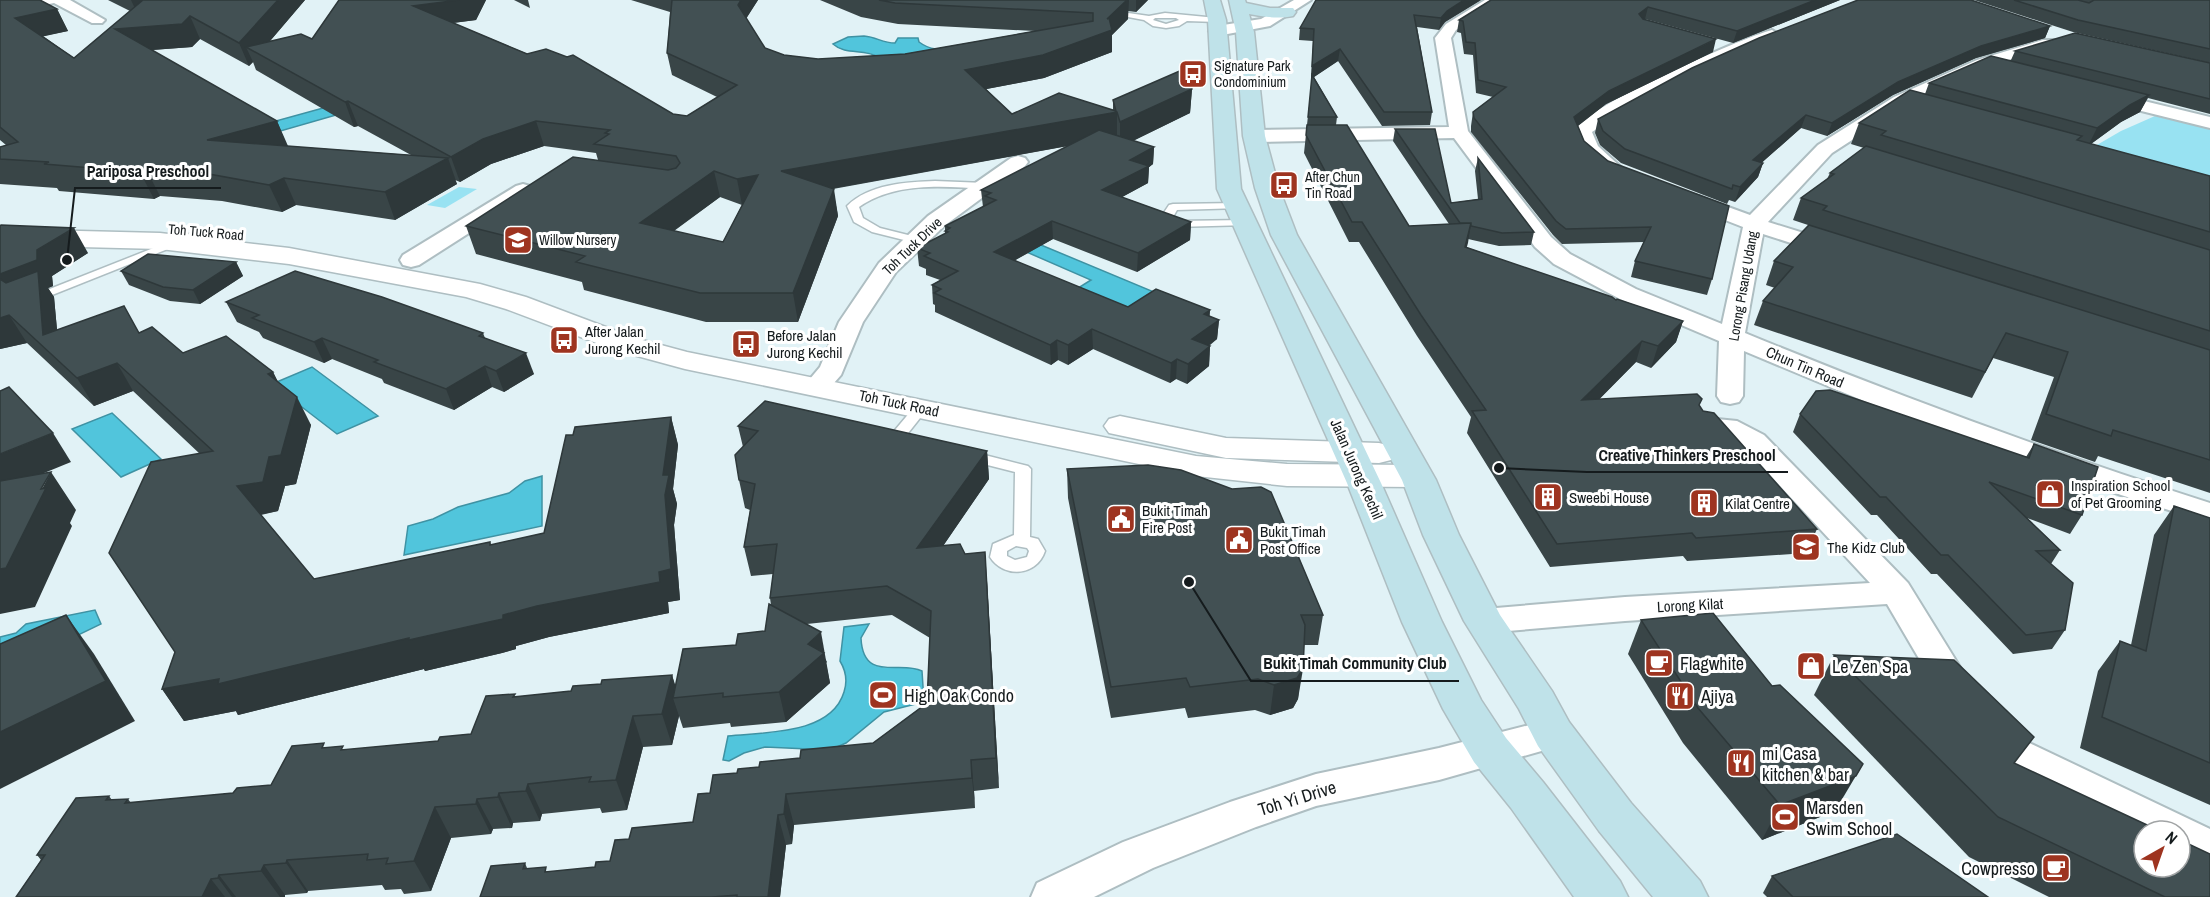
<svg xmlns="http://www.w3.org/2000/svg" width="2210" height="897" font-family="'Archivo Narrow',sans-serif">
<rect width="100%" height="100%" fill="#e1f2f6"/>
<g fill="#98e2f2">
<path d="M 2155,116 L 2210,129 L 2210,181 L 2090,149 L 2121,131 Z"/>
<path d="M 459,187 L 477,189 L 445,208 L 427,205 Z"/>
</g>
<g fill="#51c5dc" stroke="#3f92a3" stroke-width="1.5">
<path d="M 864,36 C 877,37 882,43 895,43 L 898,38 L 918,38 L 919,42 C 931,51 943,50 958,50 L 878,57 C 864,48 846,56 833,44 L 848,37 Z"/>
<path d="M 423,90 L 277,132 L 265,124 L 363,97 Z"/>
<path d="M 1029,240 L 1166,297 L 1129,318 L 1070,293 L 1091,280 L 1015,247 Z"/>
<path d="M 312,367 L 378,416 L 337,434 L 272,384 Z"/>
<path d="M 112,413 L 161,459 L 121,477 L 72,429 Z"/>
<path d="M 542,476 L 542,526 L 404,555 L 408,526 L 433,519 L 458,507 L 509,493 L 525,481 Z"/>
<path d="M 95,610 L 101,624 L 0,673 L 0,637 L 16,633 L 26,624 Z"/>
<path d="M 869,624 L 861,638 C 863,683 900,660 922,671 L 924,702 L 884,712 L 846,743 L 830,750 L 765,747 L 744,753 L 729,761 L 723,760 L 728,736 C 765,732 831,735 844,692 C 848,680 846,671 840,661 L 844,627 Z"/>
</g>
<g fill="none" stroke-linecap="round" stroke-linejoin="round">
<g stroke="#aebec2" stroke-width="3">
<g id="service">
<path d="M 1128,13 L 1149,16 L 1165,13 L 1217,18 L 1221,20 L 1217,22 L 1187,21 L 1179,26 L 1166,28 L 1153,26 L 1144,20 L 1128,17 ZM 1155,18 L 1176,18 L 1179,20 L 1166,24 L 1153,20 Z"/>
<path d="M 935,181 L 985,183 L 990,186 L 985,189 C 943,186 895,182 859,207 L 863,218 L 880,228 L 920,238 L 920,242 L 916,243 L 872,232 L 854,222 L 847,206 C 869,184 906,182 935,181 Z"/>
<path d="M 1237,203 L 1243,206 L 1241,208 L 1177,210 L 1173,217 L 1177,221 L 1245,220 L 1251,223 L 1249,225 L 1175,227 L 1164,223 L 1161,217 L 1169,205 L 1173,204 Z"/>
<path d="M 204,228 L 210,231 L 208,233 L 37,301 L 29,301 L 27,298 Z"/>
<path d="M 921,404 L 928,408 L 905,437 L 910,438 L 912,441 L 910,444 L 905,445 L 890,442 L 888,439 L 890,436 L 916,405 Z"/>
<path d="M 969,451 L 1028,466 L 1031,469 L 1030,537 L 1038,539 L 1045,551 C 1037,576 1004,579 990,557 L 993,544 L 1014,535 L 1015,472 L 964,459 L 961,456 L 964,453 ZM 1016,546 L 1027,548 L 1029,551 L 1027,557 L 1015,560 L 1007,556 L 1007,551 Z"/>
</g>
</g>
<g stroke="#aebec2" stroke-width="4">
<g id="minor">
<path d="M 28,0 L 70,0 L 105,20 L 102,23 L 92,23 L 54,3 L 0,14 L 0,6 Z"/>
<path d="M 1294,0 L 1311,0 L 1270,26 L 1217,36 L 1209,31 L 1217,26 L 1261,19 Z"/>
<path d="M 1485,0 L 1502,0 L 1456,30 L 1451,38 L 1468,131 L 1551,237 L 1570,254 L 1636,289 L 1722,324 L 1743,227 L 1684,204 L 1681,200 L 1684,196 L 1691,194 L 1698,196 L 1750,215 L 1818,145 L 1894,97 L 1977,60 L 2043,40 L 2055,40 L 2057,43 L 2055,46 L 1989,66 L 1906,105 L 1832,153 L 1768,222 L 1842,245 L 1845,250 L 1842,255 L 1834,257 L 1763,234 L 1745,333 C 1898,396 2053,453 2210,503 L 2210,523 L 2121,495 L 1864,401 L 1744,351 L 1743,396 L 1739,402 L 1730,404 L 1721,402 L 1717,396 L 1719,341 L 1620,299 L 1554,264 L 1535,247 L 1454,138 L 1254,142 L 1247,140 L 1245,136 L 1247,132 L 1254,130 L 1449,127 L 1435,38 L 1446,24 Z"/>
<path d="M 1772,30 L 1780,35 L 1777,38 C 1713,64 1650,93 1592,132 L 1598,146 L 1624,170 L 1621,174 L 1607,174 L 1582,153 L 1573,130 C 1590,105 1738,39 1772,30 Z"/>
<path d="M 2107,92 L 2210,117 L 2210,128 L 2101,101 L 2098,97 L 2101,93 Z"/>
<path d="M 1018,156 L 1025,158 L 1028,162 L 1025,166 L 944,226 L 896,272 L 863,322 L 841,375 L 826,392 L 817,394 L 808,392 L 804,386 L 820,367 L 839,322 L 879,263 L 928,216 L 1011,158 Z"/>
<path d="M 523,184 L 530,186 L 533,190 L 530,194 L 419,265 L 411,267 L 403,265 L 400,260 L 403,255 L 516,186 Z"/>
<path d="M 1707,418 L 1737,421 L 1764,435 L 1908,583 L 1976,693 L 1971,703 L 1958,707 L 1945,703 L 1887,604 L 1625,621 L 1484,633 L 1472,630 L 1467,621 L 1472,612 L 1484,609 L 1625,597 L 1870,583 L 1744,447 L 1721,435 L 1697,432 L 1693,426 L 1697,420 Z"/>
<path d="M 1553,719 L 1566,724 L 1572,734 L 1566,744 L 1439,780 L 1316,806 L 1256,827 L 1153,868 L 1094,897 L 1031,897 L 1037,883 L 1123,842 L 1230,802 L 1316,774 L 1439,748 Z"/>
<path d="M 1990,719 L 2003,724 L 2019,738 L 2210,829 L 2210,866 L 2180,853 L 2180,831 L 2144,831 L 2144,836 L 1993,760 L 1977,744 L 1971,734 L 1977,724 Z"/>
</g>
</g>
<g stroke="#aebec2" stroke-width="3">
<g id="tertiary">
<path d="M 0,229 L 160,233 L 289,248 L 480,284 L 526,297 L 635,338 L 687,352 L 1196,456 L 1287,464 L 1416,465 L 1428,469 L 1433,476 L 1428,483 L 1416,487 L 1287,486 L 1196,476 L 685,369 L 615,350 L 506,309 L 466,297 L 289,264 L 160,249 L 0,245 Z"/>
<path d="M 1120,416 L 1226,438 L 1379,443 L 1391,446 L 1396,453 L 1391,460 L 1379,463 L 1226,458 L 1109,433 L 1104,426 L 1109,419 Z"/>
</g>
</g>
<g stroke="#aebec2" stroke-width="3">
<g id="secondary">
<path d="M 1204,0 L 1220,0 L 1226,20 L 1241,189 L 1381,483 L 1442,622 L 1481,700 L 1506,738 L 1543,782 L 1620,881 L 1628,897 L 1574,897 L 1511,808 L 1474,762 L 1443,709 L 1402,622 L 1347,483 L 1217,189 L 1208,20 Z"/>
<path d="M 1229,0 L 1245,0 L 1246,3 L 1270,8 L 1293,8 L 1296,12 L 1293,16 C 1278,19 1264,17 1249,14 L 1254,32 L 1265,136 L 1279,188 L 1297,235 L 1436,480 L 1459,535 L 1500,615 L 1552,691 L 1569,722 L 1631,803 L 1700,881 L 1708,897 L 1653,897 L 1599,831 L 1538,746 L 1519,709 L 1464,621 L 1423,535 L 1402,480 L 1271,235 L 1255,188 L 1243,136 L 1236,32 Z"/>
</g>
</g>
<use href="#service" fill="#fff" fill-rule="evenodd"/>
<use href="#minor" fill="#fff" fill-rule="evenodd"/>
<use href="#tertiary" fill="#fff" fill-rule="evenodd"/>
<use href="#secondary" fill="#bfe2e9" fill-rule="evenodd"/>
</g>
<g fill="#394547" fill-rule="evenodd">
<path d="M 0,0 L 57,9 L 68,31 L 43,36 L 74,58 L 130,11 L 108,0 L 305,0 L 270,41 L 312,39 L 339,0 L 486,0 L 476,20 L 453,23 L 673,114 L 687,116 L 717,97 L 672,75 L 667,53 L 670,12 L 631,0 L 758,0 L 746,19 L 765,48 L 784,55 L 818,59 L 905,54 L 1035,31 L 898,24 L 861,17 L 820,0 L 1148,0 L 1136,12 L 1128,11 L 1128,19 L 1112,35 L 1112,52 L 1044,78 L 986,89 L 1012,114 L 1113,110 L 1113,100 L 1192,89 L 1190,113 L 1133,141 L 1154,147 L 1153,164 L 1149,167 L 1148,183 L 1122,197 L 1191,222 L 1190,240 L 1137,272 L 1053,239 L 1014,261 L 1128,307 L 1210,310 L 1209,316 L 1219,320 L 1217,339 L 1209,346 L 1210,346 L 1209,366 L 1187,384 L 1176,379 L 1170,383 L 1093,349 L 1068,365 L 1058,360 L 1051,365 L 935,312 L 935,305 L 933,304 L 932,285 L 940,280 L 926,275 L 926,269 L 919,266 L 917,248 L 945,234 L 945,226 L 983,207 L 981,190 L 1068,146 L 833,189 L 838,216 L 798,322 L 706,322 L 584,290 L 582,282 L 476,254 L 466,226 L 598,160 L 596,153 L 544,146 L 491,164 L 460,182 L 455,180 L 457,184 L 395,220 L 296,205 L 282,212 L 222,201 L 160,196 L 154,199 L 59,191 L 57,188 L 0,184 L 0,147 L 6,145 L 0,140 ZM 200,39 L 249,66 L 253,62 L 256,70 L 354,127 L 358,126 L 411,155 L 287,146 L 277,121 L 151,50 L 192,47 ZM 720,197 L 742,205 L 723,242 L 674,231 Z"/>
<path d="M 514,0 L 528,0 L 530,8 Z"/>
<path d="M 1481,0 L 1445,22 L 1439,30 L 1417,27 L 1432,112 L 1430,125 L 1382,126 L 1338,61 L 1314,77 L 1337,117 L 1336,125 L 1409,226 L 1449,224 L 1393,141 L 1395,129 L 1451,203 L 1478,199 L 1475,171 L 1478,158 L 1534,232 L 1531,245 L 1499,246 L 1468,239 L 1466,247 L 1616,300 L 1683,321 L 1676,342 L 1651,368 L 1636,362 L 1599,399 L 1699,405 L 1703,411 L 1817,529 L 1806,553 L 1687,561 L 1683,556 L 1550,567 L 1467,433 L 1471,417 L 1417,336 L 1359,242 L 1349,242 L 1304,153 L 1312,78 L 1311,79 L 1313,41 L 1299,40 L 1300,28 Z"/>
<path d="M 1491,0 L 1840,0 L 1733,43 L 1645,19 L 1644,20 L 1713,52 L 1606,104 L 1578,126 L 1584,141 L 1712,279 L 1707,295 L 1631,277 L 1635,261 L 1644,242 L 1562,244 L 1553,235 L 1471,132 L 1471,126 L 1473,112 L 1493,97 L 1476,93 L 1473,55 L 1464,54 L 1461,33 L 1457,32 L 1459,20 Z"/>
<path d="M 1974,0 L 2210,0 L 2210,63 L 2073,32 Z"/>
<path d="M 2050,26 L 2045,38 L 1976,58 L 1893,95 L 1827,136 L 1801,128 L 1761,163 L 1763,163 L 1758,177 L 1735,202 L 1729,200 L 1727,204 L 1621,163 L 1600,145 L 1595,133 L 1598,119 Z"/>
<path d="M 2015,51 L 2210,63 L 2210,114 L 2148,98 L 2140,112 L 2121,122 L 2091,144 L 2210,176 L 2210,493 L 2098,456 L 2095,462 L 2031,440 L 2054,377 L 1993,358 L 1972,398 L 1754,325 L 1763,301 L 1775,288 L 1766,285 L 1774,261 L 1808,225 L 1793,220 L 1801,198 L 1827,179 L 1830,173 L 1864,148 L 1851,144 L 1859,123 L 1925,94 L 1929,83 L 2011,60 Z"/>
<path d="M 0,226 L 88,253 L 52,276 L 53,286 L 48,288 L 54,297 L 57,330 L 139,333 L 183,353 L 273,372 L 278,382 L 311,425 L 296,484 L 285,486 L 278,511 L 261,515 L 314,579 L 490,542 L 491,545 L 544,533 L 573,435 L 671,417 L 678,445 L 673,489 L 677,504 L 674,525 L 680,600 L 668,602 L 669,613 L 549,637 L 516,646 L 516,649 L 502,653 L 425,671 L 424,669 L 238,715 L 236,711 L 184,721 L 162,689 L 175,652 L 200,454 L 133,391 L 94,406 L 27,343 L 0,349 Z"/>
<path d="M 236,262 L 243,276 L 200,304 L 170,301 L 129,285 L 121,271 Z"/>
<path d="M 226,302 L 483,333 L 485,338 L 534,374 L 504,392 L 492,387 L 454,410 L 384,383 L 382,379 L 332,359 L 324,363 L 263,338 L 259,332 L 237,322 Z"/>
<path d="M 1800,414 L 2026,457 L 2034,444 L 2082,515 L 2070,534 L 2027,518 L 2060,550 L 2051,564 L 2065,630 L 2052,649 L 2013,654 L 1937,574 L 1931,574 L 1877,515 L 1871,515 L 1793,432 Z"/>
<path d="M 738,426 L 987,451 L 989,479 L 943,546 L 965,554 L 987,581 L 999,788 L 974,791 L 975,808 L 794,825 L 792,844 L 786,845 L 780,897 L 480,897 L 525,863 L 527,868 L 549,872 L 595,867 L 610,861 L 629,839 L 693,822 L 710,793 L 737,773 L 759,767 L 873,743 L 927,703 L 930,638 L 892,615 L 807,624 L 827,662 L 826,663 L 830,683 L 786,722 L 731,727 L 730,723 L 683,728 L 679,716 L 672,745 L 643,747 L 627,810 L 602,813 L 600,808 L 542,814 L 540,821 L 513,823 L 512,828 L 493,829 L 491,834 L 451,838 L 431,891 L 404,894 L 401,889 L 385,890 L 382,885 L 308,891 L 307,893 L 285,895 L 285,897 L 16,897 L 41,860 L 37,855 L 109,796 L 112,800 L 128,799 L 131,803 L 233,793 L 271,785 L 326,747 L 345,750 L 438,741 L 471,734 L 516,697 L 571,691 L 601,684 L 672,675 L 675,686 L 736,645 L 765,631 L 771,605 L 770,598 L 773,574 L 751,576 L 744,547 L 750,510 L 745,508 L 739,480 L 743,447 Z"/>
<path d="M 1067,469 L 1323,615 L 1318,645 L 1304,645 L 1298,699 L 1293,708 L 1270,715 L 1255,710 L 1188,718 L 1185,708 L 1111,718 L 1068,498 Z"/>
<path d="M 2174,506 L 2210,518 L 2210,805 L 2080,748 L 2098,671 L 2120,641 L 2131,645 L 2154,535 Z"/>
<path d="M 1641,620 L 1772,686 L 1835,811 L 1762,840 L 1683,743 L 1628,654 Z"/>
<path d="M 1834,655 L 2015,764 L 2210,897 L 2049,897 L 1969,857 L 1814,695 Z"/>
<path d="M 1772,876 L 1988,897 L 1767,897 L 1763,893 Z"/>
</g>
<g fill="#2e383a">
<path d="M 131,0 L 165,0 L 138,15 Z"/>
<path d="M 278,0 L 305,0 L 259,54 L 246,47 L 253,62 L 249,66 L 239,43 Z"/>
<path d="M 459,0 L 486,0 L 476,20 L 420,27 L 413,6 Z"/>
<path d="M 741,0 L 758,0 L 741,26 L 738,5 Z"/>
<path d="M 1126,0 L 1129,0 L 1128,19 L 1112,35 L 1112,52 L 1044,78 L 966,93 L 965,70 L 1107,19 Z"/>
<path d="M 1136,0 L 1148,0 L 1136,12 Z"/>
<path d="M 1464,0 L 1481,0 L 1445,22 L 1439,30 L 1441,18 L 1447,11 Z"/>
<path d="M 1815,0 L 1840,0 L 1733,43 L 1737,31 Z"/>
<path d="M 1648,7 L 1645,19 L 1636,26 L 1639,14 Z"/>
<path d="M 57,9 L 68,31 L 27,40 L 15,18 Z"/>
<path d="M 190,16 L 200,39 L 192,47 L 126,52 L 115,29 Z"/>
<path d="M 2050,26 L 2045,38 L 1976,58 L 1893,95 L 1827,136 L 1832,123 L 1898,82 L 1981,46 Z"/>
<path d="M 1716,39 L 1713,52 L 1606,104 L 1571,131 L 1574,117 L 1609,91 Z"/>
<path d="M 1340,49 L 1338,61 L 1311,79 L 1312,66 Z"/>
<path d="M 1192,89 L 1190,113 L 1120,147 L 1120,122 Z"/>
<path d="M 2149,95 L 2140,112 L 2121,122 L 2088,146 L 2097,128 L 2130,105 Z"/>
<path d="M 348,101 L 358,126 L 354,127 L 345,102 Z"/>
<path d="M 1117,112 L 1117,137 L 785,197 L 781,171 Z"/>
<path d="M 1806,115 L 1801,128 L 1748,175 L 1753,160 Z"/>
<path d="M 277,121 L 288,146 L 207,140 Z"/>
<path d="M 536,121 L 544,146 L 491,164 L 460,182 L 451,157 L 483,139 Z"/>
<path d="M 1154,147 L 1153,164 L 1149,167 L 1148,183 L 1102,208 L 1102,190 L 1130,160 Z"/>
<path d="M 448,158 L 457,184 L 395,220 L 385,192 Z"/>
<path d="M 1763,163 L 1758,177 L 1735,202 L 1740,187 Z"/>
<path d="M 146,169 L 160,196 L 154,199 L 140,172 Z"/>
<path d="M 714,171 L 720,197 L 647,250 L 640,223 Z"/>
<path d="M 758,175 L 742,205 L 737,179 Z"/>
<path d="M 284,178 L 296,205 L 282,212 L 269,185 Z"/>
<path d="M 834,189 L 838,216 L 798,322 L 793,293 Z"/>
<path d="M 1052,221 L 1053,239 L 995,271 L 994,252 Z"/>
<path d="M 1191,222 L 1190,240 L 1137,272 L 1138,253 Z"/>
<path d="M 1471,223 L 1468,243 L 1461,267 L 1465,247 Z"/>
<path d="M 74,228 L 88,253 L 52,276 L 53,286 L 48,288 L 54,297 L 60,362 L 0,281 L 0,274 L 37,250 Z"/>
<path d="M 236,262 L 243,276 L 200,304 L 193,290 Z"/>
<path d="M 1210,310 L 1209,327 L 1219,320 L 1217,339 L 1191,358 L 1192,339 L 1204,314 Z"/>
<path d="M 9,315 L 27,343 L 0,349 L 0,318 Z"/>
<path d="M 1683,321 L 1676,342 L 1651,368 L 1658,346 Z"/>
<path d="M 1092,329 L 1093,349 L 1068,365 L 1068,345 Z"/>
<path d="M 322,338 L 332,359 L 324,363 L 314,342 Z"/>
<path d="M 1057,340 L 1058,360 L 1051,365 L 1050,345 Z"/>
<path d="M 1642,341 L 1636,362 L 1576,423 L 1582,400 Z"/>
<path d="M 1210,346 L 1209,366 L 1187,384 L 1188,364 Z"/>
<path d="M 526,353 L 534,374 L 504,392 L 496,371 Z"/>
<path d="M 1177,359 L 1176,379 L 1170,383 L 1171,363 Z"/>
<path d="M 117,363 L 133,391 L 94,406 L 77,378 Z"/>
<path d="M 485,366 L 492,387 L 454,410 L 446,389 Z"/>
<path d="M 273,372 L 287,400 L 268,374 Z"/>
<path d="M 297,397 L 311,425 L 296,484 L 285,486 L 278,511 L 253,516 L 237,486 L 269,457 Z"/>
<path d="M 671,417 L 678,445 L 673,489 L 677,504 L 674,525 L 680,600 L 668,602 L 669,613 L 549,637 L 516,646 L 516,649 L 502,653 L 425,671 L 424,669 L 238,715 L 236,711 L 184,721 L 162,689 L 503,615 L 659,572 L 663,475 Z"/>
<path d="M 53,433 L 71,462 L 0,491 L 0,454 Z"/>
<path d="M 987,451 L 989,479 L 921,578 L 917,548 Z"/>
<path d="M 51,472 L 76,510 L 70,523 L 72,526 L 35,607 L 0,614 L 0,569 Z"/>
<path d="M 985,552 L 987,581 L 999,788 L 996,758 Z"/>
<path d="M 66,615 L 94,654 L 135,721 L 0,789 L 0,732 Z"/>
<path d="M 821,632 L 830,683 L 786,722 L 779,692 L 808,644 Z"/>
<path d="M 1303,669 L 1298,699 L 1293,708 L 1270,715 L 1274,685 Z"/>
<path d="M 672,675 L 679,697 L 673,698 L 679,716 L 672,745 L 662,714 Z"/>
<path d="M 633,716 L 643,747 L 627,810 L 616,780 Z"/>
<path d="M 971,760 L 974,791 L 975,808 L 972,778 Z"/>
<path d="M 1863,764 L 1835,811 L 1762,840 L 1780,805 Z"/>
<path d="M 528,784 L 542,814 L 540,821 L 526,791 Z"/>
<path d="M 499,793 L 513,823 L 512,828 L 498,797 Z"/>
<path d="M 786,794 L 794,825 L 792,844 L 784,814 Z"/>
<path d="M 477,799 L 493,829 L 491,834 L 476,804 Z"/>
<path d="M 435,807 L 451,838 L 431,891 L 414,861 Z"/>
<path d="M 778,815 L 786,845 L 780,897 L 768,897 Z"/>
<path d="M 287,860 L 308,891 L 307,893 L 286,863 Z"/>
<path d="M 264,865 L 285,895 L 285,897 L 280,897 L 261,871 Z"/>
<path d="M 219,875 L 236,897 L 232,897 L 218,878 Z"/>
<path d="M 211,879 L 225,897 L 202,897 Z"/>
</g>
<g fill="#425053" stroke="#2e383a" stroke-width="1.5" fill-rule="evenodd">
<path d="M 0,0 L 40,0 L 57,9 L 15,18 L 74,58 L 143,0 L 278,0 L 239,43 L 190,16 L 182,24 L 115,29 L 277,121 L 207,140 L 448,158 L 385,192 L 284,178 L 269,185 L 209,174 L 146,169 L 140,172 L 44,164 L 49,162 L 0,159 L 0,147 L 18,142 L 0,127 Z"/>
<path d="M 339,0 L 459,0 L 413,6 L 527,54 L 546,49 L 567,57 L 573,55 L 673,114 L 687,116 L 737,85 L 667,53 L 672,0 L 741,0 L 738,5 L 765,48 L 784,55 L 818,59 L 905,54 L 1093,21 L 1093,13 L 895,3 L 879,0 L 1127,0 L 1107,19 L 1109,18 L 1112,30 L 1043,55 L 965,70 L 1012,114 L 1059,93 L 1116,111 L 1113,100 L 1182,70 L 1192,89 L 1120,122 L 1117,112 L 781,171 L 834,189 L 793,293 L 700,293 L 576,262 L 585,256 L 466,226 L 573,157 L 668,170 L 676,168 L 680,163 L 676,156 L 594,144 L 609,134 L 605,133 L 610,130 L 536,121 L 483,139 L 451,157 L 348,101 L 345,102 L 246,47 L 301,34 L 312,39 ZM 714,171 L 737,179 L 758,175 L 723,242 L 640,223 Z"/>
<path d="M 1316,0 L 1464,0 L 1447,11 L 1441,18 L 1414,15 L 1432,112 L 1384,112 L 1340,49 L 1312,66 L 1314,29 L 1300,28 Z"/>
<path d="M 1491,0 L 1815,0 L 1737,31 L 1648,7 L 1639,14 L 1643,19 L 1716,39 L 1609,91 L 1574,117 L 1584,141 L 1608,161 L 1729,206 L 1712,279 L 1635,261 L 1651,227 L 1566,229 L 1556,221 L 1474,118 L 1473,112 L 1506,87 L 1478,80 L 1475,43 L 1466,42 L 1463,21 L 1459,20 Z"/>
<path d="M 1858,0 L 1971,0 L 2050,26 L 1981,46 L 1898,82 L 1832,123 L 1806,115 L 1753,160 L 1763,163 L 1740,187 L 1733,185 L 1732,189 L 1625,149 L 1603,131 L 1598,119 L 1692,68 L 1759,38 Z"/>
<path d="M 2014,0 L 2078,0 L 2089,3 L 2094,0 L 2210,0 L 2210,49 L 2078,20 Z"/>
<path d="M 2075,33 L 2210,63 L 2210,99 L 2015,51 Z"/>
<path d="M 1991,56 L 2149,95 L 2130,105 L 2097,128 L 1929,83 Z"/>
<path d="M 1312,75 L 1337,117 L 1308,117 Z"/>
<path d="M 1910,90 L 2082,136 L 2077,140 L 2210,176 L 2210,232 L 1881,135 L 1886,131 L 1859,123 Z"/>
<path d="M 1307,125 L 1347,125 L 1409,226 L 1471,223 L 1465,247 L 1612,297 L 1616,300 L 1617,299 L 1683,321 L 1658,346 L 1642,341 L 1582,400 L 1697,394 L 1702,399 L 1699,405 L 1703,411 L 1714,413 L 1817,529 L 1696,538 L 1692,533 L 1557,544 L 1472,411 L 1486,410 L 1421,315 L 1362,222 L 1352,222 L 1306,135 Z"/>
<path d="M 1395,129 L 1435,129 L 1451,203 L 1482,199 L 1478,158 L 1534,232 L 1502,233 L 1471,226 L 1471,223 L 1460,223 Z"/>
<path d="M 1099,130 L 1154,147 L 1130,160 L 1149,166 L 1102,190 L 1191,222 L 1138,253 L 1052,221 L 994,252 L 1128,307 L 1156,289 L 1210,310 L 1204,314 L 1219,320 L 1192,339 L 1210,346 L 1188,364 L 1177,359 L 1171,363 L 1092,329 L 1068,345 L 1057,340 L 1050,345 L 934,293 L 941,289 L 932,285 L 958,271 L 924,256 L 930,253 L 917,248 L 948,232 L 945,231 L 950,228 L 945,226 L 996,200 L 985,196 L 991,193 L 981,190 Z"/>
<path d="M 1866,146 L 2210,250 L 2210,331 L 1823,210 L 1827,206 L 1801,198 L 1834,174 L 1830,173 Z"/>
<path d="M 1,225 L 74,228 L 37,250 L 37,260 L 0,274 L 0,226 Z"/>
<path d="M 1809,225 L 2210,350 L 2210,460 L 2113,430 L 2111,436 L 2046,414 L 2068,352 L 2006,333 L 1985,372 L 1763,301 L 1793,267 L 1774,261 Z"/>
<path d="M 148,254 L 236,262 L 193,290 L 163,287 L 121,271 Z"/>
<path d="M 38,271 L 43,335 L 124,306 L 139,333 L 152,327 L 183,353 L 226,336 L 273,372 L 268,374 L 297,397 L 281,455 L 269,457 L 263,482 L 237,486 L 314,579 L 490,542 L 490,545 L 544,533 L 566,435 L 573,435 L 575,427 L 671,417 L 663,475 L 669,475 L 665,495 L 671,569 L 659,572 L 660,582 L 537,606 L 503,615 L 503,619 L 489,622 L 409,640 L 409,638 L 218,684 L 219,679 L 162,689 L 175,652 L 109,553 L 151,462 L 213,451 L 117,363 L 77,378 L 9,315 L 0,318 L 0,279 L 6,283 Z"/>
<path d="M 295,271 L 382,297 L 483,333 L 479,336 L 526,353 L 496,371 L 485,366 L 446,389 L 374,362 L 378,360 L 322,338 L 314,342 L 252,318 L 259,315 L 226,302 Z"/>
<path d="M 9,387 L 53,433 L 0,454 L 0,391 Z"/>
<path d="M 1830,390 L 2029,458 L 2034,444 L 2098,467 L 2082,515 L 1989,482 L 2060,550 L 2036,551 L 2073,583 L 2065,630 L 2026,635 L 1948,555 L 1941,555 L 1886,497 L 1880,497 L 1800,414 L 1816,391 Z"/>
<path d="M 765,401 L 987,451 L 917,548 L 960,544 L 965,554 L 985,552 L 996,758 L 971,760 L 972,778 L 786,794 L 784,814 L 778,815 L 768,897 L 737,897 L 737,895 L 712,897 L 480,897 L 491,866 L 525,863 L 523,869 L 546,867 L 545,872 L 595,867 L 596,862 L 610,861 L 615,840 L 629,839 L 632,828 L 693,822 L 698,794 L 710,793 L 713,775 L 737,773 L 738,769 L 759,767 L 760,762 L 800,758 L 801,750 L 873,743 L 927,703 L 931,611 L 887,586 L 770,598 L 777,544 L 744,547 L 755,484 L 739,480 L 735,455 L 758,431 L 738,426 Z"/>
<path d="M 1148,465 L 1181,470 L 1232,489 L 1261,487 L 1271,492 L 1323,615 L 1301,615 L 1305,625 L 1303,669 L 1297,678 L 1274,685 L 1258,679 L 1190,687 L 1186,678 L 1111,687 L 1067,469 Z"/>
<path d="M 51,472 L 41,489 L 46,488 L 6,568 L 0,569 L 0,481 Z"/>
<path d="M 2174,506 L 2210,518 L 2210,763 L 2102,717 L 2120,641 L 2146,651 Z"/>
<path d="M 769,604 L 821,632 L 808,644 L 824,653 L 779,692 L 723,697 L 723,693 L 673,698 L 683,649 L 736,645 L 738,634 L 765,631 Z"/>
<path d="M 1713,613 L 1772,686 L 1780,685 L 1863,764 L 1856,776 L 1780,805 L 1698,708 L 1641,620 Z"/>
<path d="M 66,615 L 106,681 L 0,732 L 0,644 Z"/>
<path d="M 1834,655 L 1954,660 L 2034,737 L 2014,763 L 2160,831 L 2144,831 L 2144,867 L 2180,867 L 2180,840 L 2210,854 L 2210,897 L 2165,897 L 1998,817 Z"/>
<path d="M 672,675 L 662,714 L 633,716 L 616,780 L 589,782 L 591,777 L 528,784 L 526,791 L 499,793 L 498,797 L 477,799 L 476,804 L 435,807 L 414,861 L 386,864 L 388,858 L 367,860 L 368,854 L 287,860 L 286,863 L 264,865 L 261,871 L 219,875 L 218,878 L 211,879 L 202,897 L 16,897 L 45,855 L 37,855 L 76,798 L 109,796 L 106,800 L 128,799 L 125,803 L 233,793 L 237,788 L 271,785 L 292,746 L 324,743 L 322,748 L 343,746 L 341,750 L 438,741 L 440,737 L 471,734 L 486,696 L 515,694 L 513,697 L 571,691 L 573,686 L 601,684 L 602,680 Z"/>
<path d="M 1897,834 L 1988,897 L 1793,897 L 1772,876 Z"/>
</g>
<defs>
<g id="bus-square" transform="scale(1.5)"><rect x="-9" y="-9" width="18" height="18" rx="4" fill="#9e3420" stroke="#fff"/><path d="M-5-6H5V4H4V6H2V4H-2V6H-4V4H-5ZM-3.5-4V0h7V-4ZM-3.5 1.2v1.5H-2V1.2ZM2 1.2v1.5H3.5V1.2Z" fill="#fff"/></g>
<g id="school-square" transform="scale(1.5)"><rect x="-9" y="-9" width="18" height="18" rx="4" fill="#9e3420" stroke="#fff"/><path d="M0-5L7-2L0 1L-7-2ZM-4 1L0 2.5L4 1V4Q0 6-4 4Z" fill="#fff"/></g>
<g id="shop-square" transform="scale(1.5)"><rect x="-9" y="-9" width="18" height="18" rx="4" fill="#9e3420" stroke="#fff"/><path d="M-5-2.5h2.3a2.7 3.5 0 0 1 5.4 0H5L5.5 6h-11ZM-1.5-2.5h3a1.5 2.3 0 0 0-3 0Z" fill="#fff"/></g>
<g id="building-square" transform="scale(1.5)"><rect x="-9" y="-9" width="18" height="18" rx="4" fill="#9e3420" stroke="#fff"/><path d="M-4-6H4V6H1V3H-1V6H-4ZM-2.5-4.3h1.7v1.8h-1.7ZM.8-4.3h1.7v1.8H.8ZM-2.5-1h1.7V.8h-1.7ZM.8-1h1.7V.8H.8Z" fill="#fff"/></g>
<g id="civic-square" transform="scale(1.5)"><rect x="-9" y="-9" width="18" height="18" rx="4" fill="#9e3420" stroke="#fff"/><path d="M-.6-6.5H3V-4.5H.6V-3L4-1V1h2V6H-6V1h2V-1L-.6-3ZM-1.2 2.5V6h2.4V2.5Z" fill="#fff"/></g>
<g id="cafe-square" transform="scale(1.5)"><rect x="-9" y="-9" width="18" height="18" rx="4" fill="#9e3420" stroke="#fff"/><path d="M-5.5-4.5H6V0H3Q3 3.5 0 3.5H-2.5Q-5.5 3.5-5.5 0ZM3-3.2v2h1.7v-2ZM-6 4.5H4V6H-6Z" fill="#fff"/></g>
<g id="stadium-square" transform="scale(1.5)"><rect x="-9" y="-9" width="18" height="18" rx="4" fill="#9e3420" stroke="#fff"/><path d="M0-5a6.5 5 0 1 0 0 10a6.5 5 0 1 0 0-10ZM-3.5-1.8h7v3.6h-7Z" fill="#fff"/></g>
<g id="restaurant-square" transform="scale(1.5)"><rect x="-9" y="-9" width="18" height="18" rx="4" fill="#9e3420" stroke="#fff"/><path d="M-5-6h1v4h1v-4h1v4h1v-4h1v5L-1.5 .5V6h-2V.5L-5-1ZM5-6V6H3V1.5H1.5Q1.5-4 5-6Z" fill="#fff"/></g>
</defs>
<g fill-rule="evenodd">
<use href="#bus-square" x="1193" y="74"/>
<use href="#bus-square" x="1284" y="185"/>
<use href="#school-square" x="518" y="240"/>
<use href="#bus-square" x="564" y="340"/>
<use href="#bus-square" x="746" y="344"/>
<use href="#shop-square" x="2050" y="494"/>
<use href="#building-square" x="1548" y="497"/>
<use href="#building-square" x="1704" y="503"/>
<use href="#civic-square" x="1121" y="519"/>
<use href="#civic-square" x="1239" y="540"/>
<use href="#school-square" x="1806" y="547"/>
<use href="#cafe-square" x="1659" y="663"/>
<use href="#shop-square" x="1811" y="666"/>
<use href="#stadium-square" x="883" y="695"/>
<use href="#restaurant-square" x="1680" y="696"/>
<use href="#restaurant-square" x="1741" y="763"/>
<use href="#stadium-square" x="1785" y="817"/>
<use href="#cafe-square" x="2056" y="868"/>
</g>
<g text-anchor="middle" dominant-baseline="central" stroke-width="6" stroke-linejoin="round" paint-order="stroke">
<g font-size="14" fill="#151b1d" stroke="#fff" text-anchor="start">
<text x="1214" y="66">Signature Park<tspan x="1214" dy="16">Condominium</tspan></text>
<text x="1305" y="177">After Chun<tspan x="1305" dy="16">Tin Road</tspan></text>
<text x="539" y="240">Willow Nursery</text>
</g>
<g font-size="14" fill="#151b1d" stroke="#fff">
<text transform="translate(206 232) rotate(5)">Toh Tuck Road</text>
<text transform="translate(912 246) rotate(-44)">Toh Tuck Drive</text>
<text transform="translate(1743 286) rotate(-80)">Lorong Pisang Udang</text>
</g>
<g font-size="15" fill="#151b1d" stroke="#fff" text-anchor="start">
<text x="585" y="331">After Jalan<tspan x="585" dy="17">Jurong Kechil</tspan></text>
<text x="767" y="335">Before Jalan<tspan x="767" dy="17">Jurong Kechil</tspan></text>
<text x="2071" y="485">Inspiration School<tspan x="2071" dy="17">of Pet Grooming</tspan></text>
<text x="1569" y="497">Sweebi House</text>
<text x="1725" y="503">Kilat Centre</text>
<text x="1142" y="510">Bukit Timah<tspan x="1142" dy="17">Fire Post</tspan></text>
<text x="1260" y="531">Bukit Timah<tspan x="1260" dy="17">Post Office</tspan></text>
<text x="1827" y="547">The Kidz Club</text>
</g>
<g font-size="15" fill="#151b1d" stroke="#fff">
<text transform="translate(1805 367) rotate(23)">Chun Tin Road</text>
<text transform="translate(899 403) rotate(12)">Toh Tuck Road</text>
<text transform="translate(1357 469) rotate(66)">Jalan Jurong Kechil</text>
<text transform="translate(1690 605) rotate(-3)">Lorong Kilat</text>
</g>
<g font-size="18" fill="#151b1d" stroke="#fff" text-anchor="start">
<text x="1680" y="663">Flagwhite</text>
<text x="1832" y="666">Le Zen Spa</text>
<text x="904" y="695">High Oak Condo</text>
<text x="1701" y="696">Ajiya</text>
<text x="1762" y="753">mi Casa<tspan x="1762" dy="21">kitchen &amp; bar</tspan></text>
<text x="1806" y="807">Marsden<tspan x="1806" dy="21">Swim School</tspan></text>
<text x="2035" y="868" text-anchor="end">Cowpresso</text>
</g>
<g font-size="18" fill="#151b1d" stroke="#fff">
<text transform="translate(1297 798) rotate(-17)">Toh Yi Drive</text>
</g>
</g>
<path fill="none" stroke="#151b1d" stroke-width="2" d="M67 260L75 188H221M1499 468L1587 472H1788M1189 582L1251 681H1459"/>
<g fill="#151b1d" stroke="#fff" stroke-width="2">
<circle cx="67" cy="260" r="6"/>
<circle cx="1499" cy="468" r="6"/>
<circle cx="1189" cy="582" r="6"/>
</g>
<g font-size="16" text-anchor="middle" font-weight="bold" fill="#151b1d" stroke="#fff" stroke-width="6" stroke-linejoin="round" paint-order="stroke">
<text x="148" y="177">Pariposa Preschool</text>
<text x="1687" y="461">Creative Thinkers Preschool</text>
<text x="1355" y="669">Bukit Timah Community Club</text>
</g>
<g transform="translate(2162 849) rotate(40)"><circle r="28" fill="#ffffff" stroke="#a1a4a5" stroke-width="1.5"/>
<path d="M0-4.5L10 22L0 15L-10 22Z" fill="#9e3420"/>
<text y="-9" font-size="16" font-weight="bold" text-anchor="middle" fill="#151b1d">N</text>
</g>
</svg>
